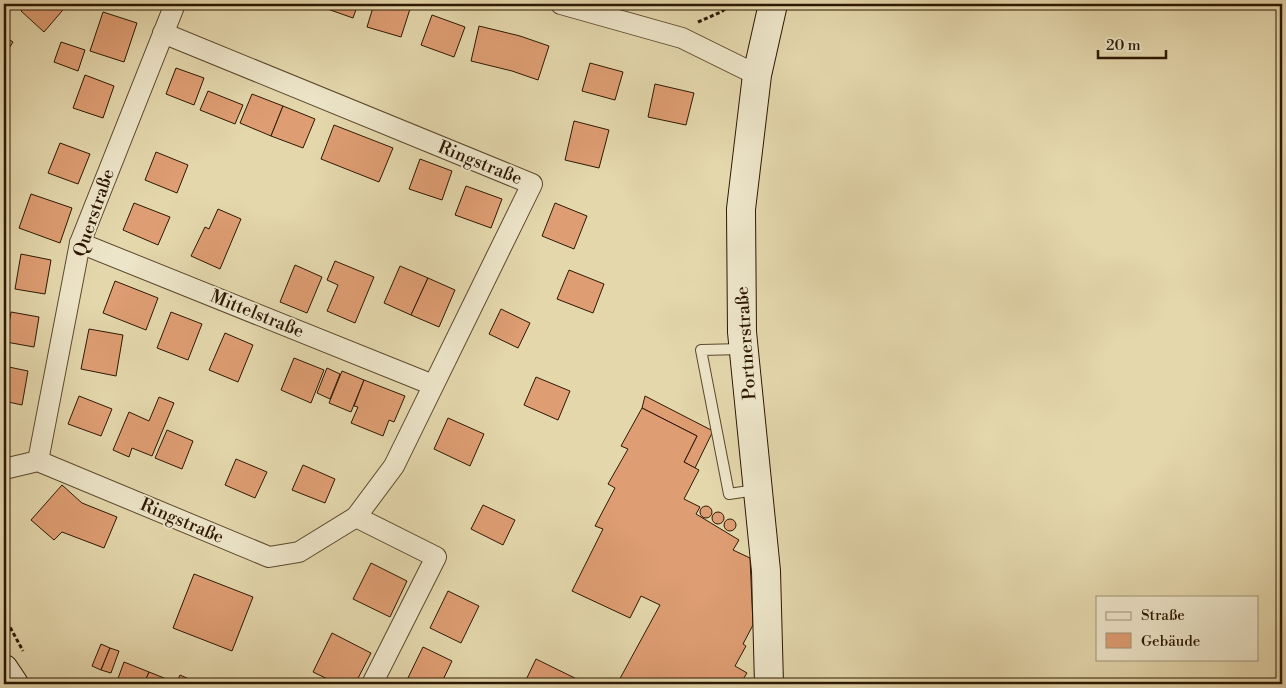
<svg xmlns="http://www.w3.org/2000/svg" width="1286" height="688" font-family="'Libre Bodoni',serif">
<rect width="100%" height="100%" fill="#e4d7ac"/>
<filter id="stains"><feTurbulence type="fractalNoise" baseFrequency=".004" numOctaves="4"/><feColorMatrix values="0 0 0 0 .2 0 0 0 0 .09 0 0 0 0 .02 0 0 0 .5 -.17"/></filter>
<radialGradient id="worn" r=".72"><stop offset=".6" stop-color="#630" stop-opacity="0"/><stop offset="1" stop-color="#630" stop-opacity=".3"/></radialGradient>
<g fill="#de9d72" stroke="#2d1802">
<path d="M 27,4 L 68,4 L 44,32 L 21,11 Z"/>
<path d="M 319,4 L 358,4 L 353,18 L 319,6 Z"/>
<path d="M 374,4 L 392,4 L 410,9 L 401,37 L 367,27 Z"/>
<path d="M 103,12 L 137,23 L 124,62 L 90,51 Z"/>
<path d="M 432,15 L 465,27 L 454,57 L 421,45 Z"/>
<path d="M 479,26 L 520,36 L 549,46 L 538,80 L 512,71 L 471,61 Z"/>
<path d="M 4,36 L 13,42 L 4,56 Z"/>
<path d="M 61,42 L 85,50 L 78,71 L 54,62 Z"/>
<path d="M 590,63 L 623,72 L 615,100 L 582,91 Z"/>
<path d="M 176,68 L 204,78 L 194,105 L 166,94 Z"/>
<path d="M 85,75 L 114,86 L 103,118 L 73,108 Z"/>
<path d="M 655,84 L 694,93 L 686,125 L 648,117 Z"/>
<path d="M 208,91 L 243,105 L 235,124 L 200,110 Z"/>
<path d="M 252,94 L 283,106 L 271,136 L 240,123 Z"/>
<path d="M 283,106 L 315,119 L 303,148 L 271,136 Z"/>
<path d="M 574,121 L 609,130 L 599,168 L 565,160 Z"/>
<path d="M 334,125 L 393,148 L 379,182 L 321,159 Z"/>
<path d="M 60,143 L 90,154 L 78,184 L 48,173 Z"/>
<path d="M 156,152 L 188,165 L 177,193 L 145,180 Z"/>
<path d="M 420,159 L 452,171 L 442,200 L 409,189 Z"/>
<path d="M 466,186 L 502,199 L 491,228 L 455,215 Z"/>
<path d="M 31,194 L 72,208 L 60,243 L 19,228 Z"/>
<path d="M 134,203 L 170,217 L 158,245 L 123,230 Z"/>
<path d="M 555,203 L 587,216 L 574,249 L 542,236 Z"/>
<path d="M 218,209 L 241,219 L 220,269 L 191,256 L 205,227 L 209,229 Z"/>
<path d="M 21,254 L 51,260 L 45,294 L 15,289 Z"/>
<path d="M 335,261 L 374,277 L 355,323 L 327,311 L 338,285 L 327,280 Z"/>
<path d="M 295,265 L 322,277 L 307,313 L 280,302 Z"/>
<path d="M 400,266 L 428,278 L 411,315 L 384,303 Z"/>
<path d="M 569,270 L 604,284 L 593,313 L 557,299 Z"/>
<path d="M 428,278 L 455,290 L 439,327 L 411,315 Z"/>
<path d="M 115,281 L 158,298 L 146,330 L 103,313 Z"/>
<path d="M 501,309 L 530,323 L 518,348 L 489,334 Z"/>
<path d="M 11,312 L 39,317 L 34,347 L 6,342 Z"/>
<path d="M 171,312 L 202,324 L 188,360 L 157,348 Z"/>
<path d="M 89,329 L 123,335 L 116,376 L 81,369 Z"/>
<path d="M 225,333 L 253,345 L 238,382 L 209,370 Z"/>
<path d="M 294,358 L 324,370 L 311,403 L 281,390 Z"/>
<path d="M 4,366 L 28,371 L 22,405 L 4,401 Z"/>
<path d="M 327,368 L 340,374 L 330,399 L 317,393 Z"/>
<path d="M 342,371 L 364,380 L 351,412 L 329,403 Z"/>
<path d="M 536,377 L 570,391 L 558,420 L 524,405 Z"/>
<path d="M 364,380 L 405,396 L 394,422 L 389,420 L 383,436 L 351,423 L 358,407 L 354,406 Z"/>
<path d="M 79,396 L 112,409 L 101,436 L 68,424 Z"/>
<path d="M 645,396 L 713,431 L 695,468 L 684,462 L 697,436 L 642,408 Z"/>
<path d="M 159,397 L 174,403 L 152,456 L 132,448 L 129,457 L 113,450 L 129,412 L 149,421 Z"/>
<path d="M 642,408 L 697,436 L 684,462 L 699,470 L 684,499 L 700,507 L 696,514 L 739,540 L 733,550 L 750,558 L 753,625 L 743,644 L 746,646 L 735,666 L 747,673 L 740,684 L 617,684 L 660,605 L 641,596 L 630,618 L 572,591 L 603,529 L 595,526 L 615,488 L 608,484 L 628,449 L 621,446 Z"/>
<path d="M 448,418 L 484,434 L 470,466 L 434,449 Z"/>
<path d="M 167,430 L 193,441 L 182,469 L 155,458 Z"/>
<path d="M 236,459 L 267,472 L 255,498 L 225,485 Z"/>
<path d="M 303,465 L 335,479 L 325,503 L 292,490 Z"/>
<path d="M 62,485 L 82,503 L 117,517 L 104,548 L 62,532 L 54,540 L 31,520 Z"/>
<path d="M 483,505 L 515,520 L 503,545 L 471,529 Z"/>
<circle cx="706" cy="512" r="6"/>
<circle cx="718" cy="518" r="6"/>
<circle cx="730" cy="525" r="6"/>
<path d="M 371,563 L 407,581 L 390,617 L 353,599 Z"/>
<path d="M 194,574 L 253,597 L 232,651 L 173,628 Z"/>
<path d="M 448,591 L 479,606 L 461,643 L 430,628 Z"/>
<path d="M 332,633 L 371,653 L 355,684 L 338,684 L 313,672 Z"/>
<path d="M 101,644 L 110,648 L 101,670 L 92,666 Z"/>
<path d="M 423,647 L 452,661 L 441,684 L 405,684 Z"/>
<path d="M 110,648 L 119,651 L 111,673 L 101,670 Z"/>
<path d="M 536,659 L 587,684 L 524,684 Z"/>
<path d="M 124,662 L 149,672 L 144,684 L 116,684 Z"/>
<path d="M 149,672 L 174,682 L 173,684 L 144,684 Z"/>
<path d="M 180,675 L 189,679 L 187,684 L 176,684 Z"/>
</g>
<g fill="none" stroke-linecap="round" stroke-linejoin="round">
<g stroke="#5b482c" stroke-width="12">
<path id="lane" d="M 743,349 L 701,350 L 729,494 L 756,490"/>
</g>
<g stroke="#5b482c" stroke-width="22">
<g id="street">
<path d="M 561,4 L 682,38 L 757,75"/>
<path d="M 80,243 L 433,385"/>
<path d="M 38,461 L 80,243 L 175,4"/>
<path d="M 4,469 L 38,461 L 269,557 L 299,552 L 356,517 L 394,466 L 532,184 L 163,33"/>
<path d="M 356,517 L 436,557 L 372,684"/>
</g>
</g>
<g stroke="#2d1802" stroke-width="30">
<g id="secondary">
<path d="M 4,669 L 14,684"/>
<path d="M 769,684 L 766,571 L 742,332 L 741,209 L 757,75 L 773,4"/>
</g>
</g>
<g stroke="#2d1802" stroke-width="3" stroke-dasharray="4 2.5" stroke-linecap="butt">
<path d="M 698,22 L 721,12 L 732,4"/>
<path d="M 4,616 L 23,651"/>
</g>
<use href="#lane" stroke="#ede5c9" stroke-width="10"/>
<use href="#street" stroke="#ede5c9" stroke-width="20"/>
<use href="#secondary" stroke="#ede5c9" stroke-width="28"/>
</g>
<g text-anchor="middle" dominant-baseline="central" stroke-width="4" stroke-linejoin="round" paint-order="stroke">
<g font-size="18" fill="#2d1802" stroke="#ede5c9">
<text transform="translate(480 163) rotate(22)">Ringstraße</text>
<text transform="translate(94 213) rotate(-71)">Querstraße</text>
<text transform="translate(257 314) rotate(22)">Mittelstraße</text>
<text transform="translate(746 343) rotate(-94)">Portnerstraße</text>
<text transform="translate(182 521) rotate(23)">Ringstraße</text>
</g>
</g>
<rect width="1286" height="688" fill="none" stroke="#e4d7ac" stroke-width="20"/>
<rect x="5" y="5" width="1276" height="678" fill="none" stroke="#2d1802" stroke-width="2.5"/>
<rect x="10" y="10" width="1266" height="668" fill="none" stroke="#2d1802"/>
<rect x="1096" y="596" width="162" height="65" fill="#ede5c9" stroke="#a09379"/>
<rect x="1106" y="612" width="25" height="8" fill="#ede5c9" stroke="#a09379"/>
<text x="1141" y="620" font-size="15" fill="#2d1802">Straße</text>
<rect x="1106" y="633" width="25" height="15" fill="#de9d72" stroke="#a09379"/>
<text x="1141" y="646" font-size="15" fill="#2d1802">Gebäude</text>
<path d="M1098 50v8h68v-8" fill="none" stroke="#2d1802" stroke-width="2.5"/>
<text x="1106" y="50" font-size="15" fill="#2d1802" stroke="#ede5c9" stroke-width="4" paint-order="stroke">20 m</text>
<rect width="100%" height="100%" filter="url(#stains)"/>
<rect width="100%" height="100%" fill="url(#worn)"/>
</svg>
